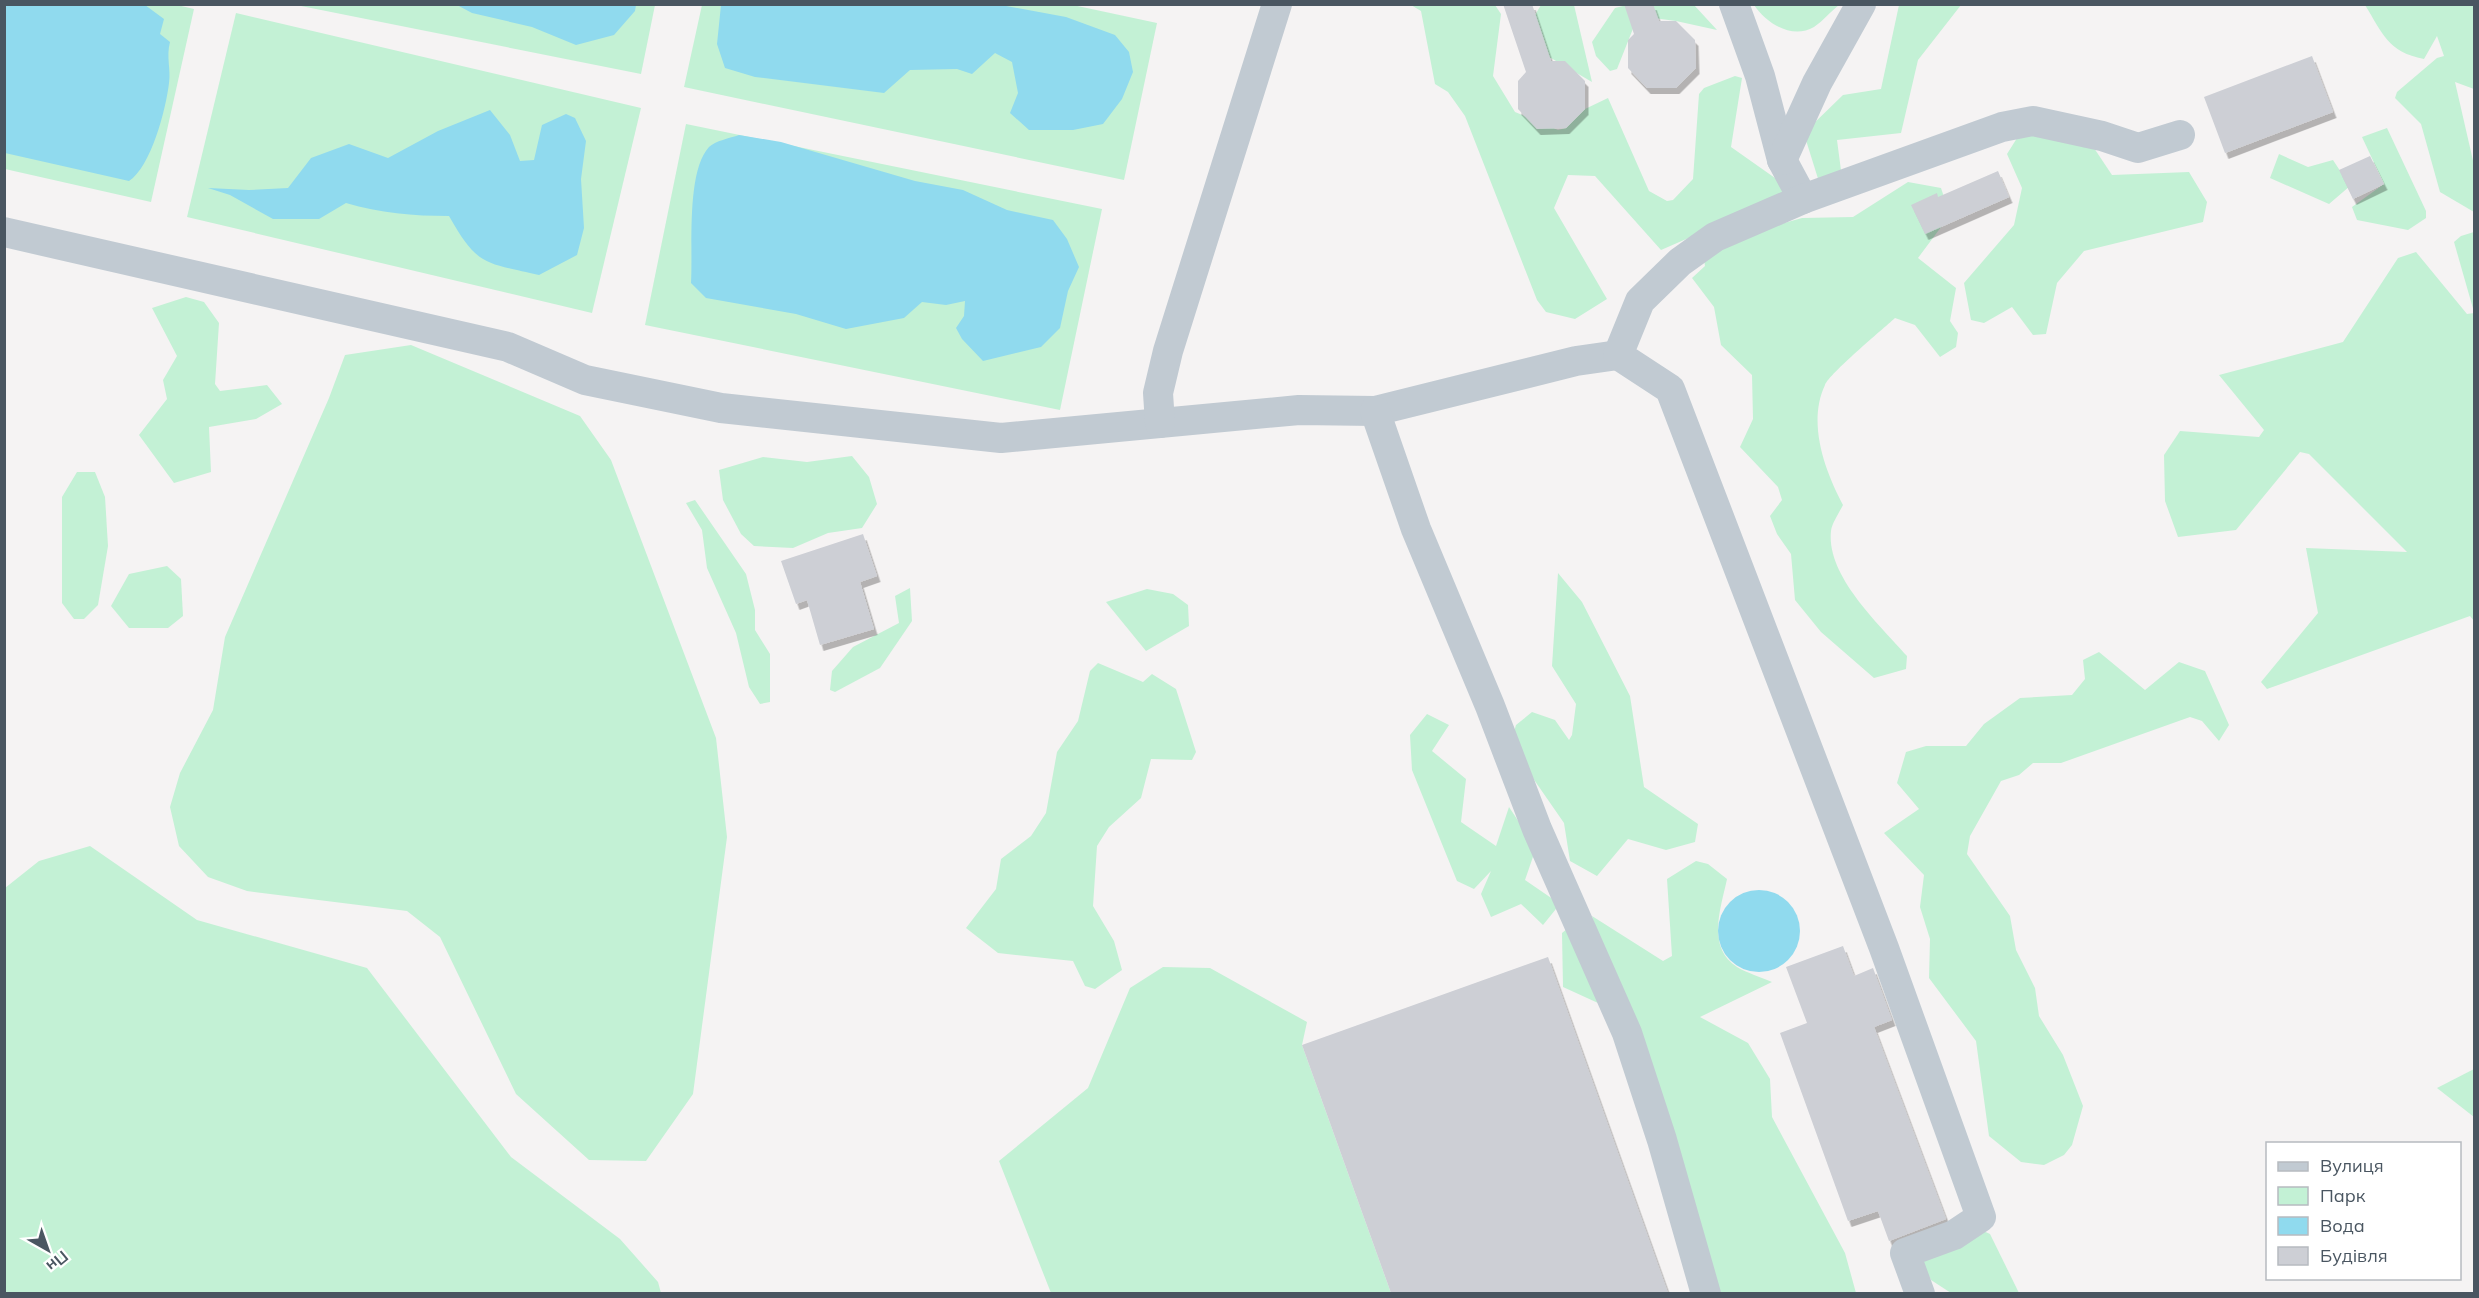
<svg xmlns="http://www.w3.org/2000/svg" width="2479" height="1298" font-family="Mulish,sans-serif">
<defs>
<filter id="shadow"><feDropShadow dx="3.5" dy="6" stdDeviation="0" flood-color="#0004"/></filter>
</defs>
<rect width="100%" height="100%" fill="#f5f3f3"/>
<g fill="#c3f1d5">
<path d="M 173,4 L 194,9 L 151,202 L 5,169 L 5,5 Z"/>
<path d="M 1068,4 L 1157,23 L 1124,180 L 684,87 L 702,5 Z"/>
<path d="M 296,5 L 655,5 L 641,74 Z"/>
<path d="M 1411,5 L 1495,5 L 1501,14 L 1493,76 L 1515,112 L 1558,130 L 1566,128 L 1585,109 L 1608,98 L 1649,191 L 1667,201 L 1673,200 L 1693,179 L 1699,94 L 1704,88 L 1735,76 L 1742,78 L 1731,147 L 1782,183 L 1783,197 L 1661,250 L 1595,176 L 1568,175 L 1554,208 L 1607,299 L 1575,319 L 1546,312 L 1537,300 L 1465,116 L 1448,92 L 1435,84 L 1421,11 Z"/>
<path d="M 1541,5 L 1574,5 L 1592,82 L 1520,40 Z"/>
<path d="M 1627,5 L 1694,5 L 1717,30 L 1676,21 L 1638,16 L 1617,69 L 1610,71 L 1596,56 L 1592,42 L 1615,8 Z"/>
<path d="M 1754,5 L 1839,5 C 1831,11 1823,21 1814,27 C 1792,40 1766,23 1754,5 Z"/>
<path d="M 1899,5 L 1961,5 L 1918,60 L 1901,133 L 1837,140 L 1842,178 L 1820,185 L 1805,137 L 1807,130 L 1843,95 L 1881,89 Z"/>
<path d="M 2365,5 L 2474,5 L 2474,89 L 2455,82 L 2474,165 L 2474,212 L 2440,192 L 2421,124 L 2395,98 L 2397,92 L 2437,58 L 2444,56 L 2437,36 L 2424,59 C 2388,52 2383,34 2365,5 Z"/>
<path d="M 236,13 L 641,108 L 592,313 L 187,217 Z"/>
<path d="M 2034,111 L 2086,136 L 2112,175 L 2189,172 L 2207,202 L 2203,222 L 2084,251 L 2057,283 L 2046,334 L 2033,335 L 2012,307 L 1984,323 L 1971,320 L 1964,283 L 2014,225 L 2022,188 L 2007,154 Z"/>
<path d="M 686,124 L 1102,209 L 1060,410 L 645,325 Z"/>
<path d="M 2387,128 L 2426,211 L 2426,218 L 2408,230 L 2357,220 L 2352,207 L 2384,184 L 2362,137 Z"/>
<path d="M 2279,154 L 2308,167 L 2333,160 L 2350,186 L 2329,204 L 2270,178 Z"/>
<path d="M 1908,182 L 1941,188 L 1950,215 L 1918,258 L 1956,288 L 1950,321 L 1958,333 L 1956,347 L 1940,357 L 1915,325 L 1895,318 C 1882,330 1830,373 1825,385 C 1807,423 1825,471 1843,505 C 1839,513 1832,523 1831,531 C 1826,576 1880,625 1907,656 L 1906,669 L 1874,678 L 1821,632 L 1795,600 L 1791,554 L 1777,534 L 1770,516 L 1782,500 L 1778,487 L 1740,447 L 1753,419 L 1752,375 L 1721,345 L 1714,307 L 1692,278 L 1705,266 L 1704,259 L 1760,230 L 1802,218 L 1853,217 Z"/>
<path d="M 2474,232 L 2474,312 L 2454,242 L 2461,236 Z"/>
<path d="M 2416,252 L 2467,314 L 2474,313 L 2474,621 L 2470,616 L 2267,689 L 2261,682 L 2318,613 L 2306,548 L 2407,552 L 2309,454 L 2300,452 L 2236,530 L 2178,537 L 2165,501 L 2164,455 L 2180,431 L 2259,437 L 2264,430 L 2219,375 L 2343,342 L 2398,258 Z"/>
<path d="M 186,297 L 204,302 L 219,323 L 215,384 L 220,391 L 267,385 L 282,404 L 256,419 L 209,427 L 211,472 L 174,483 L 139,435 L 167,399 L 163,380 L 177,356 L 152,308 Z"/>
<path d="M 411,345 L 580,416 L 611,460 L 716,738 L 727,837 L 693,1094 L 646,1161 L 589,1160 L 516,1094 L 440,937 L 407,911 L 247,891 L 208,877 L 179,846 L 170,807 L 180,773 L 213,710 L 225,637 L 329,398 L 345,355 Z"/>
<path d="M 852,456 L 869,477 L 877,504 L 862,528 L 828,533 L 793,548 L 754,546 L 741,534 L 723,500 L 719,470 L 763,457 L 807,462 Z"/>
<path d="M 77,472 L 95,472 L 105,497 L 108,546 L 98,605 L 84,619 L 74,619 L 62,603 L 62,497 Z"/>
<path d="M 695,500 L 746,574 L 755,610 L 755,630 L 770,654 L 770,702 L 760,704 L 749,687 L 736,633 L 707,568 L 702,530 L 686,503 Z"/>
<path d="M 167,566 L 181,579 L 183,616 L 168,628 L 129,628 L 111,606 L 129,574 Z"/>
<path d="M 1558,573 L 1582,602 L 1630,696 L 1644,787 L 1698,824 L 1695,842 L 1666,850 L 1628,839 L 1597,876 L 1570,861 L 1564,823 L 1510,745 L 1516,725 L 1532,712 L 1555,720 L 1569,740 L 1572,735 L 1576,704 L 1552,666 Z"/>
<path d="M 910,588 L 912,621 L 880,668 L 835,692 L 830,690 L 832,671 L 853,647 L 899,623 L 895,596 Z"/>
<path d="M 1147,589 L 1173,594 L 1188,605 L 1189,626 L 1146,651 L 1106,602 Z"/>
<path d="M 2099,652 L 2145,690 L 2179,662 L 2205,671 L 2229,725 L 2219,741 L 2202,721 L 2190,717 L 2061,763 L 2033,763 L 2019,775 L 2001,781 L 1970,836 L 1967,854 L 2010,916 L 2016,950 L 2035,988 L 2039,1016 L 2063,1055 L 2083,1106 L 2072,1145 L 2064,1155 L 2044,1165 L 2021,1162 L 1989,1136 L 1976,1041 L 1929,978 L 1930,939 L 1920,907 L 1924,875 L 1884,833 L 1919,809 L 1897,783 L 1906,752 L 1926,746 L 1966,746 L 1984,724 L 2020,698 L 2072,695 L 2085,679 L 2083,660 Z"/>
<path d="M 1098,663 L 1143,682 L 1152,674 L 1176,689 L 1196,752 L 1192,760 L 1151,759 L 1141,798 L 1109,827 L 1097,846 L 1093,906 L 1114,941 L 1122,970 L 1095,989 L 1085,986 L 1073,961 L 998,953 L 966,928 L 996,889 L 1001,859 L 1031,836 L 1046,813 L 1057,752 L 1078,721 L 1090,671 Z"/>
<path d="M 1427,714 L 1449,725 L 1432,751 L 1466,779 L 1461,822 L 1496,846 L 1509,807 L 1536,848 L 1525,880 L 1560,904 L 1543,925 L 1521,904 L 1491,917 L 1481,894 L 1491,871 L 1474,889 L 1457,881 L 1412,770 L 1410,735 Z"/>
<path d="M 90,846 L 197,920 L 367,968 L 511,1157 L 620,1239 L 658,1282 L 661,1293 L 5,1293 L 5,888 L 39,861 Z"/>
<path d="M 1696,861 L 1708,864 L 1727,879 C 1721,908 1706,947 1737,967 C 1747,973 1761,977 1772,982 L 1700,1017 L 1748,1043 L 1770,1079 L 1772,1117 L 1845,1253 L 1856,1293 L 1707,1293 L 1592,916 L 1663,961 L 1672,956 L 1667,879 Z"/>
<path d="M 1577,921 L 1598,1003 L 1563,987 L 1562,933 Z"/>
<path d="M 1163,967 L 1210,968 L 1307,1022 L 1302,1045 L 1391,1293 L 1051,1293 L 999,1161 L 1088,1088 L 1130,988 Z"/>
<path d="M 2474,1069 L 2474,1117 L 2437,1088 Z"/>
<path d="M 1979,1229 L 1990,1234 L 2019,1293 L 1951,1293 L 1931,1280 L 1920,1259 Z"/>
</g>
<g fill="#90daee">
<path d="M 4,5 L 145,5 L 164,19 L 160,34 L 170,42 C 166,57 171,69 169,83 C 166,109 151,167 129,181 L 5,153 Z"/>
<path d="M 457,5 L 636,5 L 635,11 L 614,35 L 576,45 L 532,27 L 472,13 Z"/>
<path d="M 721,5 L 1001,5 L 1066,17 L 1115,35 L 1129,52 L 1133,72 L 1122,99 L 1103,124 L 1073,130 L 1029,130 L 1010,113 L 1018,93 L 1012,62 L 995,53 L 972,74 L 957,69 L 910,70 L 884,93 L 755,77 L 725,68 L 717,44 Z"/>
<path d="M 490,110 L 510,135 L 520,161 L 534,160 L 542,125 L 566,114 L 575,118 L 586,141 L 581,179 L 584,228 L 577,255 L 539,275 C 484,262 478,267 449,216 C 413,216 380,213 346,203 L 319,219 L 273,219 L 230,195 L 208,188 L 249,190 L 288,188 L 311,158 L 349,144 L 388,158 L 438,131 Z"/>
<path d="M 739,135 L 781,142 L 915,181 L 963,190 L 1007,210 L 1053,220 L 1067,239 L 1079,267 L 1068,291 L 1060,328 L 1041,347 L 983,361 L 962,339 L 956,328 L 964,316 L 965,301 L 946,305 L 922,302 L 904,318 L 846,329 L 796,314 L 706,298 L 691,283 C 693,248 686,172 709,147 C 715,141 730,138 739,135 Z"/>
<circle cx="1759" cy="931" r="41"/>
</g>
<g fill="#cdcfd5" filter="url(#shadow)">
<path d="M 1503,4 L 1532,4 L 1551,61 L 1565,61 L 1585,81 L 1585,109 L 1566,128 L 1537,129 L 1518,109 L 1518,81 L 1526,72 Z"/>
<path d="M 1624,4 L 1653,4 L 1659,21 L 1676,21 L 1695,40 L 1696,68 L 1676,88 L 1647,88 L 1628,68 L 1628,40 L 1634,34 Z"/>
<path d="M 2312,56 L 2333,112 L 2225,153 L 2204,97 Z"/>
<path d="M 2370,156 L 2384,184 L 2353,199 L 2339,170 Z"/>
<path d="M 1998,171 L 2009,197 L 1925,234 L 1911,205 L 1937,193 L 1938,197 Z"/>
<path d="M 863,534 L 877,576 L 860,582 L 874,629 L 820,645 L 807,600 L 796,604 L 781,561 Z"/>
<path d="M 1843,946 L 1854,976 L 1873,968 L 1892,1020 L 1874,1027 L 1946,1219 L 1889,1241 L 1878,1211 L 1848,1221 L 1780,1033 L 1807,1023 L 1786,967 Z"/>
<path d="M 1548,957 L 1668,1293 L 1391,1293 L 1302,1045 Z"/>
</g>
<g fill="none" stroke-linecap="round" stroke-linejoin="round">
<g stroke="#c1cad2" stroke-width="30">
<path d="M 1734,4 L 1760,76 L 1782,160 L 1803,199"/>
<path d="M 1782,160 L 1817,83 L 1861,4"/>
<path d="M 4,232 L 508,347 L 585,380 L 721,408 L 1001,438 L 1299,410 L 1375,411 L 1576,361 L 1618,355"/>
<path d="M 1375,411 L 1416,529 L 1490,706 L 1537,829 L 1627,1033 L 1662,1140 L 1706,1294"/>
<path d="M 1160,423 L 1158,393 L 1168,351 L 1277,4"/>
<path d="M 1920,1294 L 1905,1253 L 1954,1235 L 1981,1217 L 1884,948 L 1670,389 L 1618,355 L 1640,301 L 1680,262 L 1715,237 L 1803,199 L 2002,127 L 2033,121 L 2102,136 L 2138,148 L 2180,135"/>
</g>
</g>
<rect width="2479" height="1298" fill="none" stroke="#4a5661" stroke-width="12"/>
<rect x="2266" y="1142" width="195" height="138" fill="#ffffff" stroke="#b7bbc0" stroke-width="1.5"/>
<rect x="2278" y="1162" width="30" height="9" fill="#c1cad2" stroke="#b7bbc0" stroke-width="1.5"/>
<text x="2320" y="1172" font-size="18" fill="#4a5661">Вулиця</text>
<rect x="2278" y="1187" width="30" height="18" fill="#c3f1d5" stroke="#b7bbc0" stroke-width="1.5"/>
<text x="2320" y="1202" font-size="18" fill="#4a5661">Парк</text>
<rect x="2278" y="1217" width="30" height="18" fill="#90daee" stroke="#b7bbc0" stroke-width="1.5"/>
<text x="2320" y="1232" font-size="18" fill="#4a5661">Вода</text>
<rect x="2278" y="1247" width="30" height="18" fill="#cdcfd5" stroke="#b7bbc0" stroke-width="1.5"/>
<text x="2320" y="1262" font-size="18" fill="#4a5661">Будівля</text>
<g transform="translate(48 1250) rotate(140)" stroke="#ffffff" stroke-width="4.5" paint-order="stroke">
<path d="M0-4.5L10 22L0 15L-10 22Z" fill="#4a5661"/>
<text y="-9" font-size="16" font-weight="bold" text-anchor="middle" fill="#4a5661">Пн</text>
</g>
</svg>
